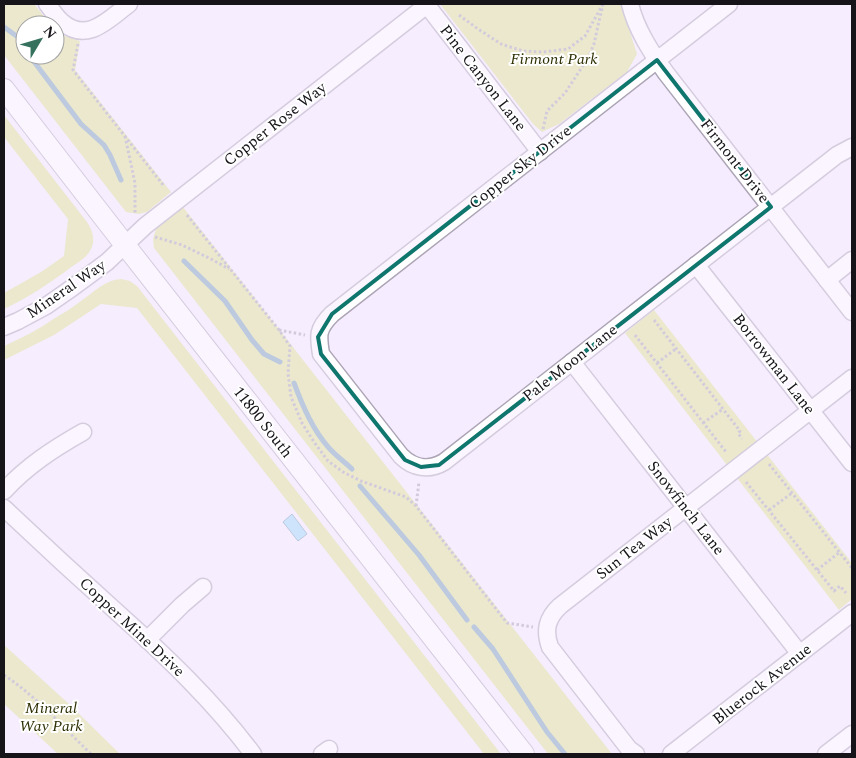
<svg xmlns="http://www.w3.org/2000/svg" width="856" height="758" font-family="Spectral,serif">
<rect width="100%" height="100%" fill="#f5edff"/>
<g fill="#dde393">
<path d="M 4,4 L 34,4 L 51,25 L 25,25 L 25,55 L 55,55 L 55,30 L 65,36 L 80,41 L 75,70 L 171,192 L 147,212 L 139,214 L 126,212 L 4,55 Z"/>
<path d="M 440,4 L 621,4 L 637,54 L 627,72 L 559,124 L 542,132 L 533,124 Z"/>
<path d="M 4,115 L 87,222 C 93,231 96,240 90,251 C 86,258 77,263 70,268 C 49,284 27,298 4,309 L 4,293 L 41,272 L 64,256 L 68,219 L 4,137 Z"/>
<path d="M 183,207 L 612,754 L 548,754 L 154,248 L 153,239 L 156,229 Z"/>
<path d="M 121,279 L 130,281 L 137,286 L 501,754 L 484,754 L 137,308 L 101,304 L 54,335 L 4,360 L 4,346 C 22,338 39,329 55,318 C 64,313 73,307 81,301 C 94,292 105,280 121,279 Z"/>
<path d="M 654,310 L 852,563 L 852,599 L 839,610 L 625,333 Z"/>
<path d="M 4,645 L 68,703 L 120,754 L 58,754 L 4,704 Z"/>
</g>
<path fill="#9edaf9" stroke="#759eb6" d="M 292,514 L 307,534 L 298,541 L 283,522 Z"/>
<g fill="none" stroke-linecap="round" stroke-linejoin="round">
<g stroke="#759eb6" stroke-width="5">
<path d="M 4,27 L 22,40"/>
<path d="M 29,55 L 81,124 L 104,145 L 110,155 L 121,180"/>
<path d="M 184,261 L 225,301 L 252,340 L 264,354 L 280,362"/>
<path d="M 294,383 C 303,407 313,430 329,448 C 336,456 345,462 352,469"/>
<path d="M 360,486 L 419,555 L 467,620"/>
<path d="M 474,627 L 493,649 L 547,732 L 565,754"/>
</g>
<g stroke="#ada5b6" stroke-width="19">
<g id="minor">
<path d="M 47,4 C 52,10 56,17 62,22 C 87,44 109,19 129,4"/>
<path d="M 426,4 L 540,152"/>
<path d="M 630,4 C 636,29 651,52 666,73 L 852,312"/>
<path d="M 729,4 L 332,314 C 317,329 318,335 321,354 L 401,456 C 413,468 429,471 444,462 L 837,155 L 852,147"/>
<path d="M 696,265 L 852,463"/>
<path d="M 827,280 L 852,260"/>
<path d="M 4,327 L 18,321 L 46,306 L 69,290 L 107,262 L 145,226 L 427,5"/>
<path d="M 572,362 L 800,654"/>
<path d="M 4,491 C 27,466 53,449 83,432"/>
<path d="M 4,508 C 42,544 80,579 119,614 C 167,657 214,702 253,754"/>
<path d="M 147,640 L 182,605 L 203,587"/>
<path d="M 322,754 L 329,749"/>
<path d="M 636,754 L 629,749 L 550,647 C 544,630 547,618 560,606 L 852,378"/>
<path d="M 671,754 L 852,613"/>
<path d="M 826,754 L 852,734"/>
</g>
</g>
<g stroke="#ada5b6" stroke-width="22">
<path id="major" d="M 4,89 L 125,245 L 524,754"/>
</g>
<g stroke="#a9a3b1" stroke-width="3" stroke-dasharray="2.5 2.5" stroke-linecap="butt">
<path d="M 459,15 L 478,29 L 501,44 L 523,51 L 543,52 L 568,49 L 585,36 L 603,4"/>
<path d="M 78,44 L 73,70 L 164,186"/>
<path d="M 543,129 L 547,111 L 565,93 L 588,58 L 594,44 L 599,21 L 603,5"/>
<path d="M 125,136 L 135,183 L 135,214"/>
<path d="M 187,215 L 279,330 L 290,346 L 288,373 L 291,397 L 302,423 L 314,442 L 328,461 L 343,472 L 361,481 L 406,497 L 416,506 L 507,623 L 533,627"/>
<path d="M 155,237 L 182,245 L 211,259 L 229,269"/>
<path d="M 654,320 L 740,431 L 738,433 L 742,439"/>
<path d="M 279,330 L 305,335"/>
<path d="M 635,335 L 726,452"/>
<path d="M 657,363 L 677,348"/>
<path d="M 703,423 L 723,409"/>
<path d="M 769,464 L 852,568"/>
<path d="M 746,482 L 834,591 L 840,586 L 846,593"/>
<path d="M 416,506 L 419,482"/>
<path d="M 769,510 L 792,493"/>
<path d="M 817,570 L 840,552"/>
<path d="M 4,675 C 38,698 62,726 91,754"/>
</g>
<use href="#minor" stroke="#fff" stroke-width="16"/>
<use href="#major" stroke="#fff" stroke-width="20"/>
</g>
<path d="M0 0H856V758H0ZM 657,60 L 771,207 L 439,465 L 421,467 L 405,460 L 321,354 L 318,337 L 332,314 Z" fill="#f5edff" fill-opacity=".55" fill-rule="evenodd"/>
<path fill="none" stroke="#0f766e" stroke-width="4" stroke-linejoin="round" d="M 657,60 L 771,207 L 439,465 L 421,467 L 405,460 L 321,354 L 318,337 L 332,314 Z"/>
<g text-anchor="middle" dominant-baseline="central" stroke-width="4" stroke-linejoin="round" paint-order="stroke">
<g font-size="16" font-style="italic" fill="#2e2f03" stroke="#fff">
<text x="554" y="59">Firmont Park</text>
<text x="51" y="708">Mineral<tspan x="51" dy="18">Way Park</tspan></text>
</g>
<g font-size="16" fill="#161319" stroke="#fff">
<text transform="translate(483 78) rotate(52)">Pine Canyon Lane</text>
<text transform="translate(275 124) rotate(-38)">Copper Rose Way</text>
<text transform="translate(735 161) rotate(52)">Firmont Drive</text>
<text transform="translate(520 167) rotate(-38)">Copper Sky Drive</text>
<text transform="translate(66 289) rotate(-34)">Mineral Way</text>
<text transform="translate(570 363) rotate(-38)">Pale Moon Lane</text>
<text transform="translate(774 364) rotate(52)">Borrowman Lane</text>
<text transform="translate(263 422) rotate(52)">11800 South</text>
<text transform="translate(686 508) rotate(52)">Snowfinch Lane</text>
<text transform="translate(634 548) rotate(-38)">Sun Tea Way</text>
<text transform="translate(132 627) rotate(43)">Copper Mine Drive</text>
<text transform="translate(762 684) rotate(-38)">Bluerock Avenue</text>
</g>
</g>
<rect width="856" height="758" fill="none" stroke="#161319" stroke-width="10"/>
<g transform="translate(40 40) rotate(52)"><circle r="24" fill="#ffffff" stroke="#a2a1a3"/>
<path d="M0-4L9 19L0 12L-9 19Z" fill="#35715c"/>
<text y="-8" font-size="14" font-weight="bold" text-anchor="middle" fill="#161319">N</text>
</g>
</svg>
